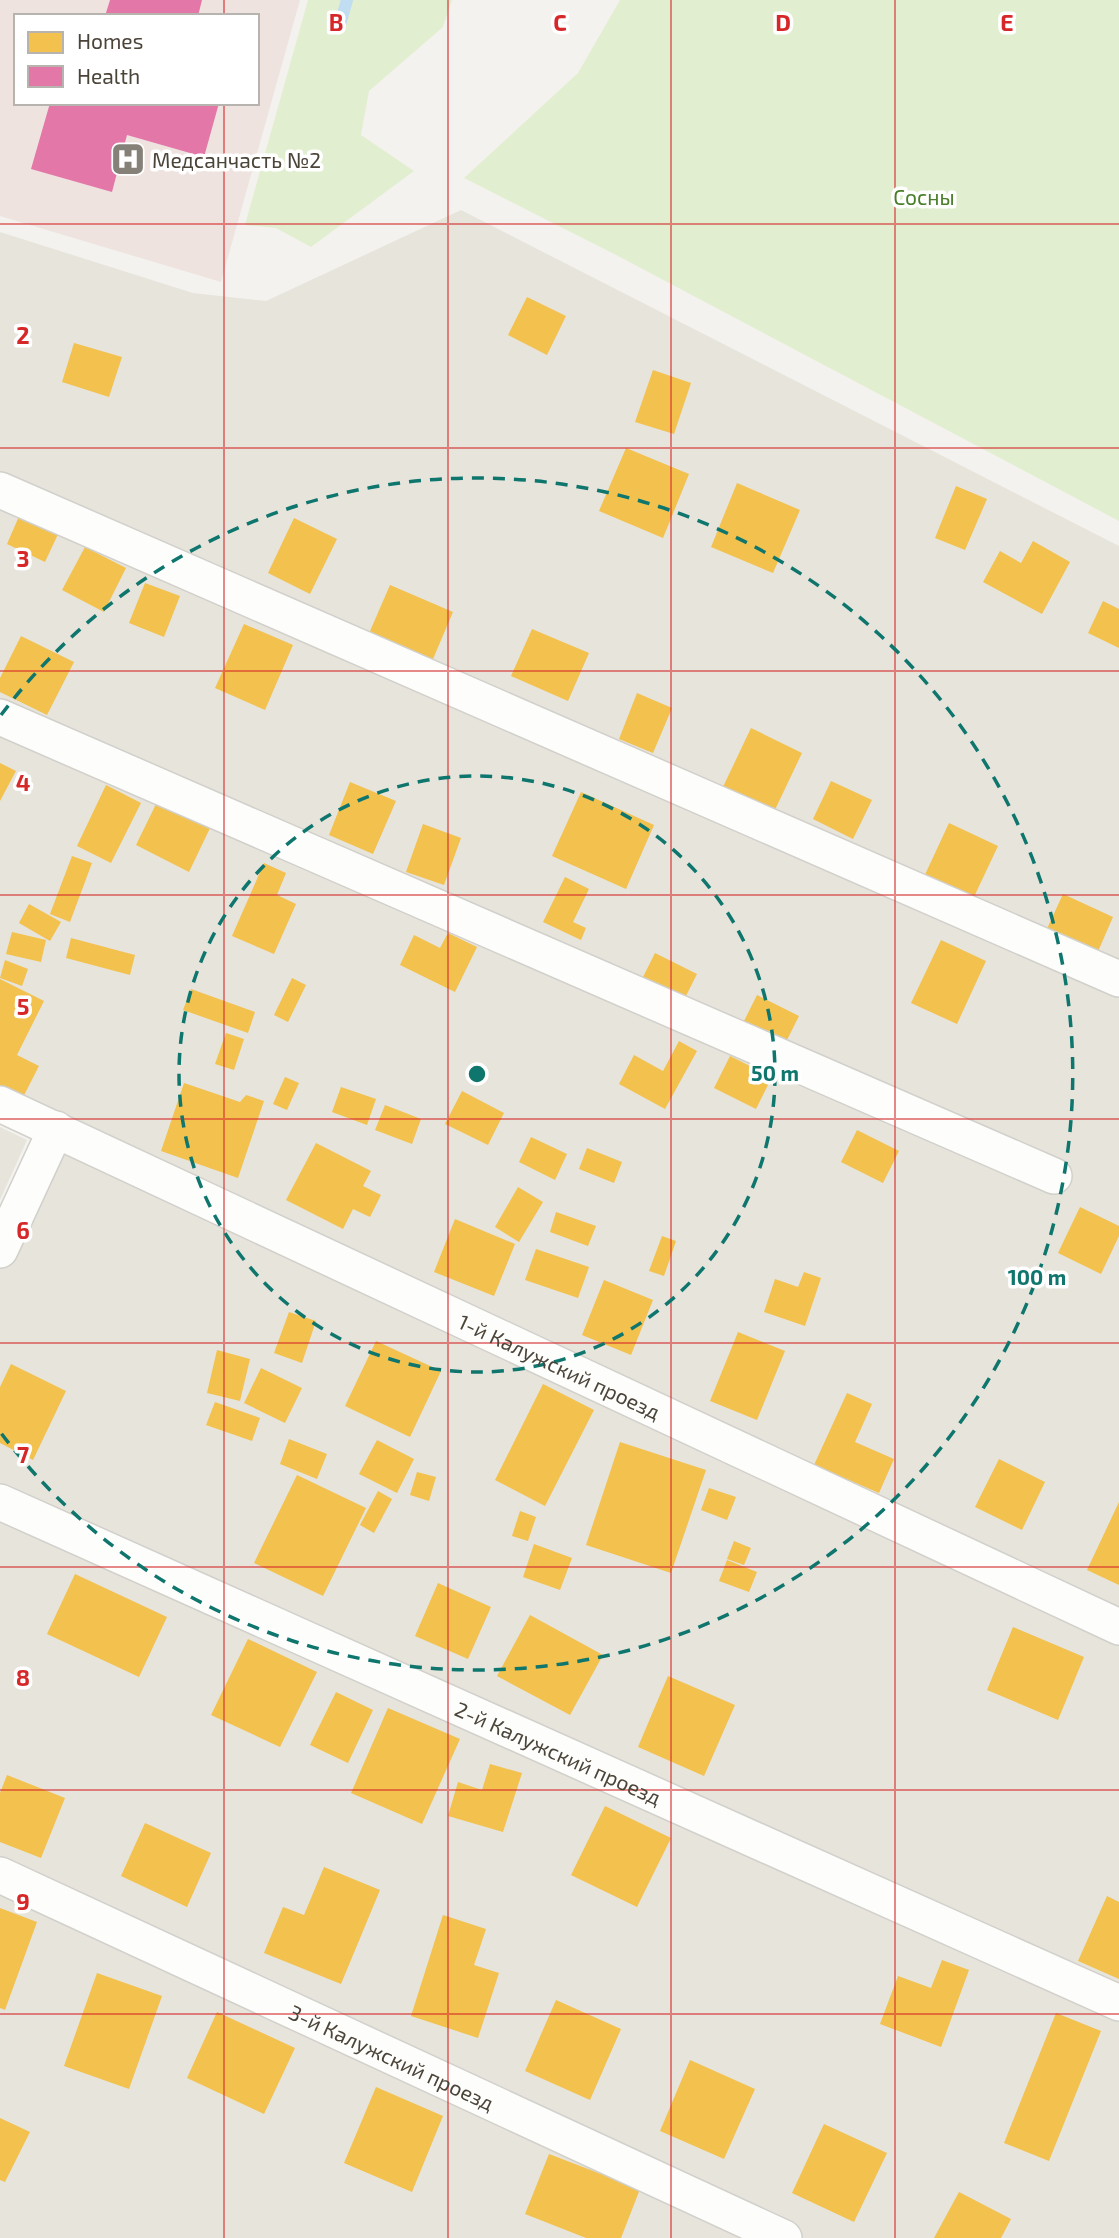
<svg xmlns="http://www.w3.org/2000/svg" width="1119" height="2238" font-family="'Exo 2',sans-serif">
<rect width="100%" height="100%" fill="#f4f2ee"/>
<g fill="#e7e4dc">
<path d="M 461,210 L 1119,546 L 1119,2238 L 0,2238 L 0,1250 L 56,1129 L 0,1103 L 0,232 L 193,293 L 266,301 Z"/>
<path d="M 0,1127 L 27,1140 L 0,1200 Z"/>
</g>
<path fill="#eee3df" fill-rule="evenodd" d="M 0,0 L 300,0 L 221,282 L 0,216 ZM 16,16 L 257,16 L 257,103 L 16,103 Z"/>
<g fill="#e1eecf">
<path d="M 308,0 L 452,0 L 443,27 L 369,91 L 361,135 L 414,171 L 311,247 L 276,228 L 245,225 Z"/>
<path d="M 620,0 L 1119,0 L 1119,521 L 620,257 L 464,178 L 578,73 Z"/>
</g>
<g fill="#f2c14e">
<path d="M 527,297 L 566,316 L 547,355 L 508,335 Z"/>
<path d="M 74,343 L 122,357 L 109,397 L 62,382 Z"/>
<path d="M 653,370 L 691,383 L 674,434 L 635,422 Z"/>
<path d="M 626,448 L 689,474 L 663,538 L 599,511 Z"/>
<path d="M 737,483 L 800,510 L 773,573 L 711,547 Z"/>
<path d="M 956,486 L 987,499 L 965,550 L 935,538 Z"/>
<path d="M 20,514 L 59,532 L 45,562 L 7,544 Z"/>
<path d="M 294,518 L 337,539 L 310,594 L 268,573 Z"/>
<path d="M 1033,541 L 1070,562 L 1042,614 L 983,582 L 1000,551 L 1021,563 Z"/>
<path d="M 85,547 L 126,568 L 104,612 L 62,590 Z"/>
<path d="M 145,583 L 180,596 L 164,637 L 129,623 Z"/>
<path d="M 390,585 L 453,612 L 430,666 L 367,638 Z"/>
<path d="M 1103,601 L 1119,609 L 1119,648 L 1088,633 Z"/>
<path d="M 244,624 L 293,645 L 265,710 L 215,688 Z"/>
<path d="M 532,629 L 589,653 L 568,701 L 511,676 Z"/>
<path d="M 21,636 L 74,662 L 47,715 L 0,692 L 0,678 Z"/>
<path d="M 637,693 L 672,708 L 653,753 L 619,739 Z"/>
<path d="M 751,728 L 802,753 L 773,814 L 722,789 Z"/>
<path d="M 0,763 L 16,771 L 0,801 Z"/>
<path d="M 831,781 L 872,800 L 853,839 L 813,819 Z"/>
<path d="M 350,782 L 396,801 L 373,854 L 329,835 Z"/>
<path d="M 106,785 L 141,803 L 111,863 L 77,846 Z"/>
<path d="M 581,792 L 654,825 L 626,889 L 552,856 Z"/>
<path d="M 158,800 L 211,826 L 189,872 L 136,845 Z"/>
<path d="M 949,823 L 998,846 L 972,901 L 923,879 Z"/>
<path d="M 423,824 L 461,838 L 444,885 L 406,872 Z"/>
<path d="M 72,856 L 92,863 L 70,922 L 50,914 Z"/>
<path d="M 264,863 L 286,873 L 277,895 L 296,904 L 274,954 L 232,936 Z"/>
<path d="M 565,877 L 589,889 L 573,922 L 586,928 L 581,940 L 543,922 Z"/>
<path d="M 1063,894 L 1113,917 L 1096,956 L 1045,933 Z"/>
<path d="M 29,904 L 61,922 L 50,941 L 19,923 Z"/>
<path d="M 12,932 L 46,940 L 41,962 L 6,954 Z"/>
<path d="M 448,933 L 477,947 L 455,992 L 400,965 L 414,935 L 440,948 Z"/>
<path d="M 71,938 L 135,955 L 130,975 L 66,958 Z"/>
<path d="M 941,940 L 986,961 L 957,1024 L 911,1003 Z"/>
<path d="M 655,953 L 697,974 L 681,1006 L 639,985 Z"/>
<path d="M 5,960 L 28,969 L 22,986 L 0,978 Z"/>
<path d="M 292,978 L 306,985 L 288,1022 L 274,1015 Z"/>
<path d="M 0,979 L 44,1001 L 17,1055 L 39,1066 L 19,1105 L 0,1095 Z"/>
<path d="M 191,989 L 255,1012 L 248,1033 L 183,1010 Z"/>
<path d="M 757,995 L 799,1016 L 783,1048 L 741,1027 Z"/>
<path d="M 226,1033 L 244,1039 L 234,1070 L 215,1064 Z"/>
<path d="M 679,1041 L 697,1051 L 665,1109 L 619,1084 L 634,1055 L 663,1071 Z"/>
<path d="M 730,1056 L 772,1077 L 756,1109 L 714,1088 Z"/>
<path d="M 285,1077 L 299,1083 L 287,1110 L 273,1104 Z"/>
<path d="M 184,1083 L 240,1102 L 246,1095 L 264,1101 L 238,1178 L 161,1151 Z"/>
<path d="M 341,1087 L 376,1099 L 367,1125 L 332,1112 Z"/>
<path d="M 462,1091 L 504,1113 L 488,1145 L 445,1124 Z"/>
<path d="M 385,1105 L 421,1119 L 412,1144 L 375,1130 Z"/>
<path d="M 857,1130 L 899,1151 L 883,1183 L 841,1162 Z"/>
<path d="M 531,1137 L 567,1154 L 555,1180 L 519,1162 Z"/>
<path d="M 316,1143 L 371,1171 L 363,1186 L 381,1195 L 370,1217 L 353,1209 L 343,1229 L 286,1200 Z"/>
<path d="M 587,1148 L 622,1162 L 614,1183 L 579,1169 Z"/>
<path d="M 518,1187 L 543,1202 L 519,1242 L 495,1227 Z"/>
<path d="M 1080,1207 L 1119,1226 L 1119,1236 L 1101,1274 L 1058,1253 Z"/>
<path d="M 556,1212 L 596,1226 L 588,1246 L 550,1232 Z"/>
<path d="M 455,1219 L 515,1244 L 494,1296 L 434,1272 Z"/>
<path d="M 662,1236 L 676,1241 L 664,1276 L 649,1271 Z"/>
<path d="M 536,1249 L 589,1267 L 578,1298 L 525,1280 Z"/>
<path d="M 804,1272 L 821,1278 L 805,1326 L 764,1312 L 775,1279 L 798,1287 Z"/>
<path d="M 604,1280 L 653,1300 L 631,1355 L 582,1335 Z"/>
<path d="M 289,1312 L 316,1321 L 302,1363 L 274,1353 Z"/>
<path d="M 738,1332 L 785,1351 L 757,1420 L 710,1401 Z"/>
<path d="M 376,1341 L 441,1371 L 410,1437 L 345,1406 Z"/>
<path d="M 217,1350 L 250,1359 L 240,1401 L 207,1393 Z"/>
<path d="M 11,1364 L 66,1391 L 33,1460 L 0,1443 L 0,1387 Z"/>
<path d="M 261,1368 L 302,1388 L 285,1423 L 244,1403 Z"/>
<path d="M 543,1384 L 594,1410 L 545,1506 L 495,1480 Z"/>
<path d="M 847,1393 L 872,1404 L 855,1442 L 894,1459 L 879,1493 L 814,1465 Z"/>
<path d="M 215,1402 L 260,1418 L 252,1441 L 206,1425 Z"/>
<path d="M 289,1439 L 327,1454 L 317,1479 L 280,1464 Z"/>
<path d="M 377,1440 L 414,1459 L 397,1493 L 359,1474 Z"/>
<path d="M 620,1442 L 706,1470 L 671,1573 L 586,1545 Z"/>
<path d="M 999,1459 L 1045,1482 L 1022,1530 L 975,1507 Z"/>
<path d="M 417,1472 L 436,1477 L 429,1501 L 410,1495 Z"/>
<path d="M 297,1475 L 366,1508 L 323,1596 L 254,1563 Z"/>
<path d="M 709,1488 L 736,1497 L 727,1520 L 701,1510 Z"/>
<path d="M 378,1491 L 392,1499 L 374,1533 L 360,1525 Z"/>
<path d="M 1119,1502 L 1119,1585 L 1087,1570 Z"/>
<path d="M 520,1511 L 536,1517 L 528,1541 L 512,1536 Z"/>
<path d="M 734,1541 L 751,1548 L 744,1565 L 727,1559 Z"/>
<path d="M 534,1544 L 572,1558 L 560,1590 L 523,1577 Z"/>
<path d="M 727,1560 L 757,1572 L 749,1592 L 719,1581 Z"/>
<path d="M 75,1574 L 167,1617 L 139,1677 L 47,1634 Z"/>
<path d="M 438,1583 L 491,1607 L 468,1659 L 415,1636 Z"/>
<path d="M 530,1615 L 603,1655 L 570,1715 L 497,1676 Z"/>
<path d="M 1013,1627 L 1084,1657 L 1058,1720 L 987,1690 Z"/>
<path d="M 248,1639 L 317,1672 L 280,1747 L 211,1715 Z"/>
<path d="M 668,1676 L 735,1705 L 704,1776 L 638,1747 Z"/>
<path d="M 336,1692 L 373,1710 L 348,1763 L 310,1745 Z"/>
<path d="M 388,1708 L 460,1739 L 422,1824 L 351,1793 Z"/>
<path d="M 490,1764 L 522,1773 L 503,1832 L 448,1816 L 458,1782 L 482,1790 Z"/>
<path d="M 7,1775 L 65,1798 L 41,1858 L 0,1842 L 0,1793 Z"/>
<path d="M 605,1806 L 671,1838 L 637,1907 L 571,1875 Z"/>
<path d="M 145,1823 L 211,1853 L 187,1907 L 121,1876 Z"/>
<path d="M 324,1867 L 380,1890 L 341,1984 L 264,1953 L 283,1907 L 304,1915 Z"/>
<path d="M 1107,1896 L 1119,1902 L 1119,1979 L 1078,1961 Z"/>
<path d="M 0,1908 L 37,1922 L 5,2010 L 0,2008 Z"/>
<path d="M 443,1915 L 486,1929 L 474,1965 L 499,1973 L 478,2038 L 411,2016 Z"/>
<path d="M 942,1960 L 969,1970 L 941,2047 L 880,2024 L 898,1976 L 931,1988 Z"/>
<path d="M 97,1973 L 162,1996 L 129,2089 L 64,2066 Z"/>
<path d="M 556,2000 L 621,2029 L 590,2100 L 525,2071 Z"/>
<path d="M 217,2012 L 295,2048 L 264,2114 L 187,2078 Z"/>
<path d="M 1056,2013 L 1101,2031 L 1049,2161 L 1004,2143 Z"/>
<path d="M 690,2060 L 755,2089 L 724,2159 L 660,2131 Z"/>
<path d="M 376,2087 L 443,2116 L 412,2192 L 344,2163 Z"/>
<path d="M 0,2118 L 30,2132 L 5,2182 L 0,2180 Z"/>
<path d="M 824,2124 L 887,2153 L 854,2222 L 792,2193 Z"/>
<path d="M 549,2154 L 640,2189 L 621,2238 L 586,2238 L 525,2214 Z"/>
<path d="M 959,2192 L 1011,2219 L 1001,2238 L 934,2238 Z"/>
</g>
<g fill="#e377a8">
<path d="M 110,0 L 202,0 L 198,16 L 105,16 Z"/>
<path d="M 50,103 L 219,103 L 204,157 L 127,135 L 112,192 L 31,169 Z"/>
</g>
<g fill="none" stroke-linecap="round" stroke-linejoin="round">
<path stroke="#c0ddf1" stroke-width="12" d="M 339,28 L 347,0"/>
<g stroke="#d2d0cb" stroke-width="38">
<g id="street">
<path d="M 0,490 L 1119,979"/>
<path d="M 0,717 L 1054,1176"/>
<path id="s1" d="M 0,1104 L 1119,1627"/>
<path d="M 0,1250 L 56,1129"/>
<path id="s2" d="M 0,1502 L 1119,2003"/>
<path id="s3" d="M 0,1875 L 784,2238"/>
</g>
</g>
<use href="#street" stroke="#fdfdfc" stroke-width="35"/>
</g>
<path fill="none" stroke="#d62828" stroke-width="2" stroke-opacity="0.55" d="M 224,0 L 224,16M 448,0 L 448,2238M 671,0 L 671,2238M 895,0 L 895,2238M 224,103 L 224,2238M 0,224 L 1119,224M 0,448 L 1119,448M 0,671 L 1119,671M 0,895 L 1119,895M 0,1119 L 1119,1119M 0,1343 L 1119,1343M 0,1567 L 1119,1567M 0,1790 L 1119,1790M 0,2014 L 1119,2014"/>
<g fill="none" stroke="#0f766e" stroke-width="3.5" stroke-dasharray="12 9">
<circle cx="477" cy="1074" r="298"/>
<path d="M1 715A596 596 0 1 1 1 1433"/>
</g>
<defs>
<g id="hospital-square" transform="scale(1.75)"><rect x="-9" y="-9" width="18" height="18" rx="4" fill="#868178" stroke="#fff"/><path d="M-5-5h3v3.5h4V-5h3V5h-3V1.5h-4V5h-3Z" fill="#fff"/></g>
</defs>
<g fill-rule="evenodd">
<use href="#hospital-square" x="128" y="159"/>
</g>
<g text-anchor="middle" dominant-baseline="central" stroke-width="7" stroke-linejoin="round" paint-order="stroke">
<g font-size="21" fill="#4b4439" stroke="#fff" text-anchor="start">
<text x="152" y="159">Медсанчасть №2</text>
</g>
<g font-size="21" fill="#4a7f2a" stroke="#fff">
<text x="924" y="196">Сосны</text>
</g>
<g font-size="21" fill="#4b4439" stroke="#fff">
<text stroke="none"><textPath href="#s1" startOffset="618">1-й Калужский проезд</textPath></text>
<text stroke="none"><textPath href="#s2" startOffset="612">2-й Калужский проезд</textPath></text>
<text stroke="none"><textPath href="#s3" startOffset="432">3-й Калужский проезд</textPath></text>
</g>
</g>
<g font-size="23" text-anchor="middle" font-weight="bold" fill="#d62828" stroke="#fff" stroke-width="7" stroke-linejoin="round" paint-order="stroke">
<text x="336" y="31">B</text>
<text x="560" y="31">C</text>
<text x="783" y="31">D</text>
<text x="1007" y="31">E</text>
<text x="23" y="344">2</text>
<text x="23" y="567">3</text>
<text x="23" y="791">4</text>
<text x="23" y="1015">5</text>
<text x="23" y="1239">6</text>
<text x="23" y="1463">7</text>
<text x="23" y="1686">8</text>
<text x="23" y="1910">9</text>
</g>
<circle cx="477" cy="1074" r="10" fill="#0f766e" stroke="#fff" stroke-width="3.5"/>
<g font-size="21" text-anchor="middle" font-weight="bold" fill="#0f766e" stroke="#fff" stroke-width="7" stroke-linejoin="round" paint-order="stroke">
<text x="775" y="1081">50 m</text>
<text x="1037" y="1285">100 m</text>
</g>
<rect x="14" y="14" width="245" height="91" fill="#ffffff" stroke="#b7b4b0" stroke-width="2"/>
<rect x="28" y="32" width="35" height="21" fill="#f2c14e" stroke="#b7b4b0" stroke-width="2"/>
<text x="77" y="49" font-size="21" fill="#4b4439">Homes</text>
<rect x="28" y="66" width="35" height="21" fill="#e377a8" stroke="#b7b4b0" stroke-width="2"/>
<text x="77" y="84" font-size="21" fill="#4b4439">Health</text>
</svg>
